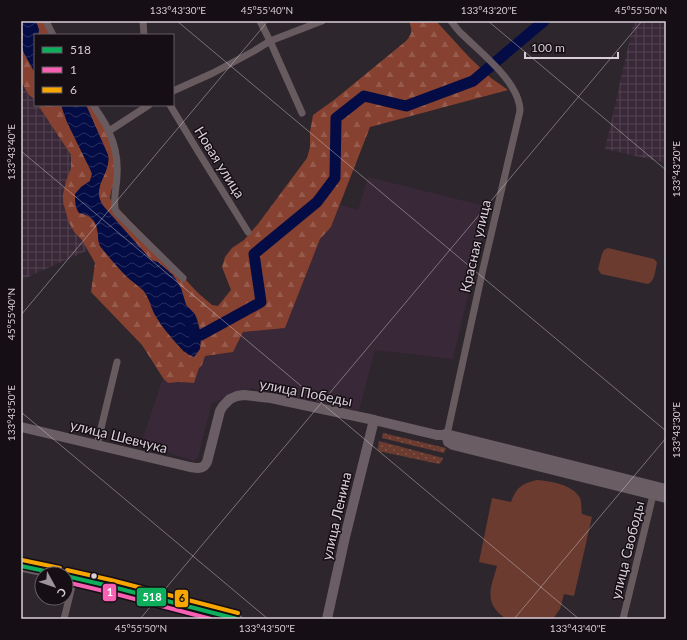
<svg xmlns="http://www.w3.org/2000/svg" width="687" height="640" font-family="Lato,sans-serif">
<defs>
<pattern id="industrial-grid" width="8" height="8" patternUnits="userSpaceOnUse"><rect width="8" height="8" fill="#392838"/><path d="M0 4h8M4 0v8" fill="none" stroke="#554654"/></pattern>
<pattern id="grass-dots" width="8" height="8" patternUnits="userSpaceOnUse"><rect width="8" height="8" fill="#6b3b30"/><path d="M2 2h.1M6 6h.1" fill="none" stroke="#7f564d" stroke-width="1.8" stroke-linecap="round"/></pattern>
<pattern id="forest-firs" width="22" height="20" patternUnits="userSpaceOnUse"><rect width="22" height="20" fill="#874130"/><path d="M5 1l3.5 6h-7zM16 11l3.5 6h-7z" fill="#975b4d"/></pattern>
<pattern id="water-waves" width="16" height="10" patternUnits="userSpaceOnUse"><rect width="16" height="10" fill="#040c45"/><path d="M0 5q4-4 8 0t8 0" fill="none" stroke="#282e5f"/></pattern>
</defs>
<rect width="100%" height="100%" fill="#2e262d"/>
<path fill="#392838" d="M 368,177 L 489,207 L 453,359 L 375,350 L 359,411 L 252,388 L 212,403 L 198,457 L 194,461 L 141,444 L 163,378 L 169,383 L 179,382 L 194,383 L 199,368 L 202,365 L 205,356 L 233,352 L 243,332 L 285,328 L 320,239 L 331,227 L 340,205 L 358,210 Z"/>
<g fill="url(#industrial-grid)">
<path d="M 634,21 L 666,21 L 666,163 L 605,149 Z"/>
<path d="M 21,81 L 28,94 L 35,100 L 35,105 L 38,105 L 71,155 L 71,168 L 66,181 L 63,194 L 75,233 L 82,240 L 88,250 L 21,280 Z"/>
</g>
<g fill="url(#grass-dots)">
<path d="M 383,433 L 446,448 L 444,453 L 382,438 Z"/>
<path d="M 379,441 L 443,458 L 442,461 L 439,464 L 383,452 L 380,452 L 378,449 Z"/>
</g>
<g fill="url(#forest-firs)">
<path d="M 21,21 L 23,34 L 22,41 L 24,53 L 35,73 L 35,100 L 28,94 L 21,81 Z"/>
<path d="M 36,21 L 47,21 L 49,35 L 38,35 L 39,30 Z"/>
<path d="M 409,21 L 436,21 L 469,57 L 491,78 L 508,90 L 370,127 L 331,227 L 320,239 L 285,328 L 243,332 L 233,352 L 205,356 L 202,365 L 199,368 L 194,383 L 179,382 L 168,383 L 163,378 L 142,345 L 91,292 L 95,263 L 82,240 L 75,233 L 69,223 L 63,202 L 63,194 L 66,181 L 71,168 L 71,155 L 38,105 L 61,105 L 67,122 L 91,171 L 92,174 L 90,181 L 81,187 L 88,215 L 93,220 L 96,225 L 100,246 L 127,277 L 144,291 L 150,302 L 152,309 L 161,325 L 184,352 L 200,349 L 201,335 L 197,318 L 186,305 L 181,288 L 154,261 L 151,260 L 105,208 C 102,205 100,201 99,196 C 97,182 111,170 108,155 L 86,105 L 91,105 L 110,134 L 117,158 L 115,179 L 111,192 L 110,198 L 113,204 L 119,209 L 198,293 L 212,305 L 218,306 L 231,290 L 222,267 L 225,257 L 232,248 L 244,240 L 258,224 L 307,158 L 310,147 L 310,132 L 313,115 L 334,100 L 406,41 C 413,33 412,30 409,21 Z"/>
</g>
<g fill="#6b3b30">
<path d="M 608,248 L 654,259 L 656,261 L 657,263 C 655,271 655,281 648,284 L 601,274 L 598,269 L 602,254 L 604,250 Z"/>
<path d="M 537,480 C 551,481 573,485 580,498 C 582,503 581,510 582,514 L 592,517 L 574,596 L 564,594 L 560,609 L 553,619 L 506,619 C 503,616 499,614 496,610 C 485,596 493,582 497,566 L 479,562 L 492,498 L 511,502 C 517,487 521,484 537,480 Z"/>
</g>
<g fill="url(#water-waves)">
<path d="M 21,21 L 36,21 L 39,30 L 38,35 L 35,35 L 35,73 L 24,53 L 22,47 L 23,34 Z"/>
<path d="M 61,105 L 86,105 L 108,155 C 111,170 97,182 99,196 C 100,201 102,205 105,208 L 151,260 L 158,262 L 173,275 L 181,288 L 186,305 L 195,314 L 201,335 L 200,349 L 194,357 C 183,355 161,325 155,315 C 151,307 149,297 143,290 C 138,285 131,281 126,276 C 117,267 108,256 100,246 C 98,242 98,238 98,233 C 97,221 91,215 79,213 C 75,207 75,201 75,194 L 81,187 L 90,181 L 92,174 L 91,171 L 67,122 Z"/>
</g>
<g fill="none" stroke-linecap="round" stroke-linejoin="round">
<path stroke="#040c45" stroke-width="11" d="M 190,329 L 193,333 L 201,335 L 261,302 L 254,254 L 317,202 L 335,178 L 336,118 L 364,96 L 406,106 L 473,81 L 544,21"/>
<g stroke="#675b5f" stroke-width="7">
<path d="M 46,21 L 53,35"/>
<path d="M 143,21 L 144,35"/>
<path d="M 260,21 L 270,41 L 302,113"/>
<path d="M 173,91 L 213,73 L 254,51 L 270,41 L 322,21"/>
<path d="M 93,105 C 99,114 106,123 109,132 C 115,145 118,161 117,175 C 117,187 112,201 116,212 L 183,278"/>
<path d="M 170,105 L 199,153 L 248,232"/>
<path d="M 109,131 L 149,105"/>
<path d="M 446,434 L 448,430 L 483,269 L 520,111 C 520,83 482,54 463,35 C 458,31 455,26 451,21"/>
<path d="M 97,445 L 117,362"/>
<path d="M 64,619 L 73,582"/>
<path d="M 623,619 L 654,491"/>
</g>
<g stroke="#6a5d63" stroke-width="10">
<path d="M 21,427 L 190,467 C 197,468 203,470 207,462 L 220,411 L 223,406 L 230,399 L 237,396 L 244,395 L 271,398 L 374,420 L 437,435 L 442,435 L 446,434 L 666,489"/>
<path d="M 446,434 L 448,442 L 453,445 L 666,498"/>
<path d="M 327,619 L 345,537 L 374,420"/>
</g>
<g stroke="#695c61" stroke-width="11">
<path d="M 21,566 L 59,574"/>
<path d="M 66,576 C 124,588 180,606 237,619"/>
</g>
<g stroke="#150e14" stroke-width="7">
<g id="bus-1">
<path d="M 21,566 L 59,574"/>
<path d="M 66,576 L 109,586 L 237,619"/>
</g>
</g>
<g stroke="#150e14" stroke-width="7">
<path id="bus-2" d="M 66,582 L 108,592 L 211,619"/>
</g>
<g stroke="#150e14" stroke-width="7">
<g id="bus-3">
<path d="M 22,560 L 60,568"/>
<path d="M 67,570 L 111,580 L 238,613"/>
</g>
</g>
<use href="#bus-1" stroke="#0daf5c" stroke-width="4"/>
<use href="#bus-2" stroke="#f860b3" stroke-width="4"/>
<use href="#bus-3" stroke="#f7a600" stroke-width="4"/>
</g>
<path fill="none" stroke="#d8ced7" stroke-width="1" stroke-opacity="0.45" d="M 177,21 L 666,431M 488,21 L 666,170M 21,151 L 579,619M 21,315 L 268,21M 21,412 L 268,619M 140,619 L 642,21M 514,619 L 666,438"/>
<circle fill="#d8ced7" stroke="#150e14" stroke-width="1.5" cx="94" cy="576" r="3.5"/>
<g text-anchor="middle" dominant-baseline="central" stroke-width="3" stroke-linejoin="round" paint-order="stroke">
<g font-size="14" fill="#d8ced7" stroke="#150e14">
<text transform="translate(220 162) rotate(58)">Новая улица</text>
<text transform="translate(475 246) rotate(-77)">Красная улица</text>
<text transform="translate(306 392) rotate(11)">улица Победы</text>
<text transform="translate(119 436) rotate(14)">улица Шевчука</text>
<text transform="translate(336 516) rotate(-77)">улица Ленина</text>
<text transform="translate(627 550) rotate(-76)">улица Свободы</text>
</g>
</g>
<g stroke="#150e14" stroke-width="1.5">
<rect x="102" y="583" width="15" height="19" rx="4" fill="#f860b3"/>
<rect x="136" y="587" width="31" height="20" rx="4" fill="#0daf5c"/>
<rect x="174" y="589" width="15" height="19" rx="4" fill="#f7a600"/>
</g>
<g font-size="11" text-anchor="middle" font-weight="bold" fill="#fff">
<text x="110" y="596">1</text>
<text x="152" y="601">518</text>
</g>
<g font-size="11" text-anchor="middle" font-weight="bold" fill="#111">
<text x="182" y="602">6</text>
</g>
<rect width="687" height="640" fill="none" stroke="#150e14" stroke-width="44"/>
<rect x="34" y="34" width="140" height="72" fill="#150e14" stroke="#635b62"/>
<rect x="42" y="47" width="20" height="6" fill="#0daf5c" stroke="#635b62"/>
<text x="70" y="54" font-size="12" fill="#d8ced7">518</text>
<rect x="42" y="67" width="20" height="6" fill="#f860b3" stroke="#635b62"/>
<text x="70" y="74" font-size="12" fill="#d8ced7">1</text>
<rect x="42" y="87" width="20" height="6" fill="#f7a600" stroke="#635b62"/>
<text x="70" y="94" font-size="12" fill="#d8ced7">6</text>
<g transform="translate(54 586) rotate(130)"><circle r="19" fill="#150e14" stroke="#635b62"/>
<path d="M0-3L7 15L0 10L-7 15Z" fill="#9c939c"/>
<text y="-6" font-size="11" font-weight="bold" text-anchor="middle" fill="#d8ced7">С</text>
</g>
<path d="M525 52v6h93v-6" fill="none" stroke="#d8ced7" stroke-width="2"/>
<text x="531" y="52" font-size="12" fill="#d8ced7" stroke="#150e14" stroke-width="3" paint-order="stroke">100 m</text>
<rect x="22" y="22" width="643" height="596" fill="none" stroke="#d8ced7" stroke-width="1.5"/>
<g font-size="10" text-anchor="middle" fill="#d8ced7">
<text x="178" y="14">133°43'30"E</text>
<text x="267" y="14">45°55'40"N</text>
<text x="489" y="14">133°43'20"E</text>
<text x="641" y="14">45°55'50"N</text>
<text transform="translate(11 152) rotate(-90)" y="4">133°43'40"E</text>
<text transform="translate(676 169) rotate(-90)" y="4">133°43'20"E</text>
<text transform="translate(11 314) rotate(-90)" y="4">45°55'40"N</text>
<text transform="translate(11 413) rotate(-90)" y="4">133°43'50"E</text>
<text transform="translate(676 430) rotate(-90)" y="4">133°43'30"E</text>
<text x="141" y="632">45°55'50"N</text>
<text x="267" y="632">133°43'50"E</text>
<text x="578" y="632">133°43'40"E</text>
</g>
</svg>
